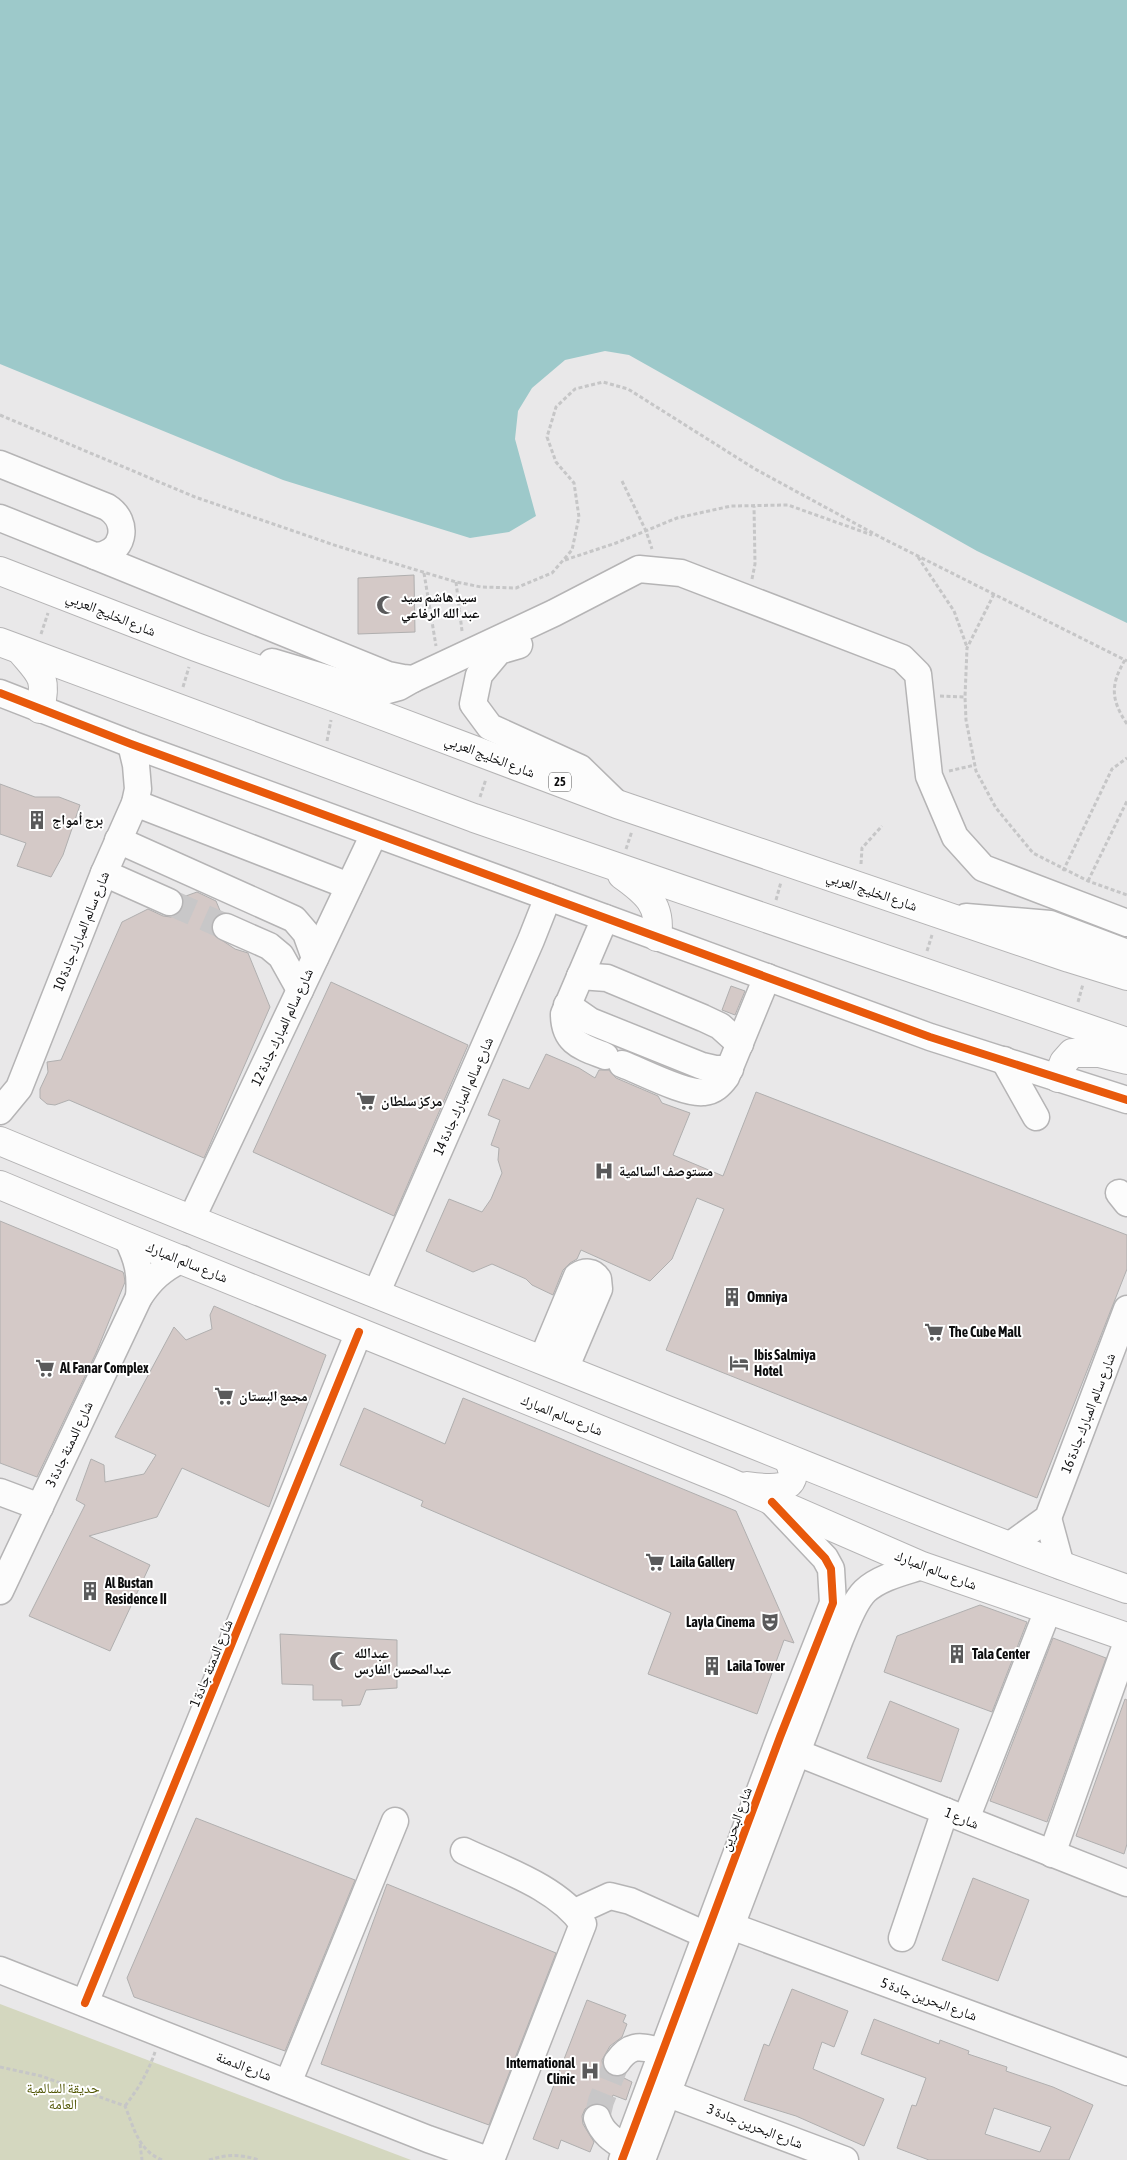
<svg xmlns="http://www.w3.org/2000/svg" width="1127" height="2160" font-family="'Asap Condensed','Noto Naskh Arabic',sans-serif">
<rect width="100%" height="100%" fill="#e9e8e9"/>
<path fill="#d4d7bf" d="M 0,2004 L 411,2160 L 0,2160 Z"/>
<path fill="#9dc9ca" d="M 0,0 L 1127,0 L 1127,623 L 977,551 L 629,355 L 605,351 L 565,360 L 532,388 L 518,411 L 515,439 L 536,516 L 509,532 L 470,538 L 283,480 L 0,364 Z"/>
<g fill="#d4c9c7" stroke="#b0afaf" fill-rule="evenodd">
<path d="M 414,575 L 415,632 L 358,634 L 358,578 Z"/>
<path d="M 0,784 L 35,797 L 59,797 L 80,805 L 63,855 L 51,877 L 17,866 L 26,843 L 0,834 Z"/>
<path d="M 197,892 L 216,901 L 221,913 L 212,921 L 211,929 L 214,935 L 235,949 L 248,953 L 270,1007 L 204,1158 L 69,1100 L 55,1105 L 47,1104 L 40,1098 L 40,1089 L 48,1072 L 47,1062 L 61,1060 L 122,922 L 148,909 L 163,916 L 171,917 L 177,914 L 183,908 L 183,897 Z"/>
<path d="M 331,982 L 468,1045 L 394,1216 L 253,1152 Z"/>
<path d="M 731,986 L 745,991 L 735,1015 L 722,1010 Z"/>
<path d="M 546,1054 L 579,1068 L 595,1078 L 599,1070 L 609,1070 L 616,1078 L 658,1096 L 662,1103 L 690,1113 L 673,1155 L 723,1176 L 756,1092 L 1127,1235 L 1127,1269 L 1037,1498 L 666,1350 L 724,1209 L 697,1198 L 672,1259 L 650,1281 L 581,1250 L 577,1259 L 570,1263 L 563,1270 L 553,1295 L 532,1285 L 526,1279 L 492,1264 L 473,1272 L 426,1251 L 449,1199 L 482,1212 L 491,1199 L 502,1173 L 498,1160 L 499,1148 L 491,1145 L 500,1120 L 488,1115 L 503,1079 L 529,1089 Z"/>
<path d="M 0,1221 L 123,1272 L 124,1275 L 125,1282 L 96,1353 L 37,1477 L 0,1463 Z"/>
<path d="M 214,1306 L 326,1355 L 269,1507 L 182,1468 L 157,1517 L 89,1536 L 150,1565 L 110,1651 L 29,1616 L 85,1505 L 76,1500 L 91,1459 L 104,1465 L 105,1482 L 144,1474 L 156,1455 L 115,1437 L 174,1327 L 186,1340 L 212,1329 L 210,1315 Z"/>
<path d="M 463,1398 L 736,1511 L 794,1643 L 784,1640 L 757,1714 L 648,1674 L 671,1613 L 421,1506 L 423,1501 L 340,1465 L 364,1408 L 445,1444 Z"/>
<path d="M 980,1605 L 1027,1622 L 992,1712 L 884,1672 L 897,1636 Z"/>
<path d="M 280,1634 L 397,1640 L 397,1688 L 366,1690 L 360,1705 L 342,1706 L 342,1700 L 313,1700 L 313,1685 L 282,1684 Z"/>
<path d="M 1053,1638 L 1106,1658 L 1047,1822 L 990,1801 Z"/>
<path d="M 1125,1699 L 1127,1700 L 1127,1844 L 1124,1854 L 1076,1836 Z"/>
<path d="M 890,1701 L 959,1729 L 941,1782 L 867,1758 Z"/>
<path d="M 196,1818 L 355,1880 L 285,2051 L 134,1997 L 127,1978 Z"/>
<path d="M 973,1878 L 1029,1900 L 998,1981 L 942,1960 Z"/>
<path d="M 387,1884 L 556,1953 L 489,2125 L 321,2064 Z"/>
<path d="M 792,1989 L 848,2011 L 834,2047 L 822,2042 L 813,2069 L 884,2099 L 864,2146 L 796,2116 L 744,2100 L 764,2044 L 769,2046 Z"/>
<path d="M 587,2000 L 626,2015 L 623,2022 L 627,2024 L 622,2037 L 610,2046 L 602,2060 L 603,2068 L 608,2074 L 620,2076 L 632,2082 L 626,2100 L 613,2095 L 608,2108 L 599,2103 L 591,2104 L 585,2109 L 582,2116 L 583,2124 L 594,2142 L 590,2152 L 561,2140 L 558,2149 L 533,2139 Z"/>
<path d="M 874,2019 L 939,2044 L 940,2040 L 969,2051 L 968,2054 L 1007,2067 L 1006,2071 L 1053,2087 L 1093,2105 L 1069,2160 L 929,2160 L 897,2148 L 912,2105 L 916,2106 L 926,2078 L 861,2054 ZM 994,2108 L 1051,2127 L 1040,2152 L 985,2134 Z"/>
</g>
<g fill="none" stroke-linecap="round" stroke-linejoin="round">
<g stroke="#c8c7c8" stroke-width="26" stroke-dasharray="26 13" stroke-linecap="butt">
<path d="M 169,902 L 226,927"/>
<path d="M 597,2118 L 601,2101 L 617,2062"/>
</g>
<g stroke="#b5b4b5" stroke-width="29">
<g id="minor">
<path d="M 0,464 L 107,507 C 131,522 124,555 95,556 L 0,518"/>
<path d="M 95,556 L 388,675 L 403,678 L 413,679 L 554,613 L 639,569 L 681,573 L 902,658 L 918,674 L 929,776 L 955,837 L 983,868 L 1127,923"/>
<path d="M 519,645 L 499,651 L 479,675 L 473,704 L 490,727 L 580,768 L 617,804"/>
<path d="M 272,662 L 349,685 L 381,692 L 399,687 L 413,679"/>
<path d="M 0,693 L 131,744 L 930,1037 L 1127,1100"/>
<path d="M 135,803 L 349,886"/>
<path d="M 118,840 L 294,919 L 306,933 L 315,958"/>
<path d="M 104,873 L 169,902"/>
<path d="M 966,917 L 1050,924 L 1127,953"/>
<path d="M 226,927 L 269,946 L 281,956 L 300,990"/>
<path d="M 580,976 L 607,978 L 703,1018 L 720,1026 L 740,1044"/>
<path d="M 567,1005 L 590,1021 L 702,1066 L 715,1069 L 730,1069"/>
<path d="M 605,1056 C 582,1047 564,1043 564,1014 L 605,918"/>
<path d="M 1004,1060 L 1036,1117"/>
<path d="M 622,1064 C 641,1071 686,1095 704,1092 C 714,1091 720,1085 726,1077 L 767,977"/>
<path d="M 0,1111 L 19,1088 L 104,873 L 135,803 L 138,789 L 136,765 L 131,744"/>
<path d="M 1119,1193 L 1127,1203"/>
<path d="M 191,1220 L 374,834"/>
<path d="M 127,1238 C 138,1260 141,1273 139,1297"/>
<path d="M 376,1294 L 531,940 L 548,897"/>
<path d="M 542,1360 L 577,1276 C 585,1271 593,1271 598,1279 L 599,1289 L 565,1369"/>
<path d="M 0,1492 L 40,1507"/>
<path d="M 1048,1518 L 1061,1566"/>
<path d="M 1009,1546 L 1048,1518 L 1127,1309"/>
<path d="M 0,1591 L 139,1297 C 151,1279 162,1269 182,1259"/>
<path d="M 798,1753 L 1127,1883"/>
<path d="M 966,1819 L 1048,1610"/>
<path d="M 464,1851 C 504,1870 557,1887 583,1924 L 491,2160"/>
<path d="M 1052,1854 L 1127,1642"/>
<path d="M 575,1912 L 610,1896 L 630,1901 L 706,1935"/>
<path d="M 731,1926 L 1127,2072"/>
<path d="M 902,1938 L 945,1811"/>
<path d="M 0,1970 L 428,2139 L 488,2160"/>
<path d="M 85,2003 L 359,1332"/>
<path d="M 617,2062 C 631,2042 641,2047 662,2051"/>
<path d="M 288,2083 L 395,1821"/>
<path d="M 666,2093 L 845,2160"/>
<path d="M 597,2118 C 602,2133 613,2140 626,2148"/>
<path d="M 622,2160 L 780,1737 L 833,1603 L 831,1569 L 825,1558 L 772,1502"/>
<path d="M 642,2160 L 840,1639 C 847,1623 853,1603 865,1591 C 880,1577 904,1572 922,1566"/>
</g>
</g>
<g stroke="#b5b4b5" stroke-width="30">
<g id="major">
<path d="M 0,571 L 196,647 L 336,698 L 617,804 L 1069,958 L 1127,976"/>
<path d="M 0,642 L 474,818 L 1127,1042"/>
<path d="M 21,651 C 40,674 48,677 40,709"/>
<path d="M 622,875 C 646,892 662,905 657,937"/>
<path d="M 1058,1078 L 1064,1062 L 1072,1053 L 1099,1053 L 1127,1060"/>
<path d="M 0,1141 C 221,1233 444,1321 667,1410 C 820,1470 972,1535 1127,1589"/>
<path d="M 0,1185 L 127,1238 L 729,1482 L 922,1566 L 1127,1637"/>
<path d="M 747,1486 C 767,1489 806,1494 788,1459"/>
</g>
</g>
<g stroke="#c6c6c7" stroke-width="3" stroke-dasharray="4 2.5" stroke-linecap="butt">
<path d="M 0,415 L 195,497 L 337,546 L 456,582 L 481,587 L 516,588 L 552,573 L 572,550 L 579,517 L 574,483 L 556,462 L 547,437 L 556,407 L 575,389 L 603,382 L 628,389 L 755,469 L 882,538 L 1127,661"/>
<path d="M 622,481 L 646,531 L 652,549"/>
<path d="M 918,557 L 954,611 L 967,647"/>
<path d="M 565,560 L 616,543 L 677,518 L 731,506 L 788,505 L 872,535"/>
<path d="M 424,573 L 436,646"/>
<path d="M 752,579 L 755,564 L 754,506"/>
<path d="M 456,582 L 462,631"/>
<path d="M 994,594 L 967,648 L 965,697 L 966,720 L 976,771 L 996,808 L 1033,853 L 1088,881 L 1127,895"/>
<path d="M 41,634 L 48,613"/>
<path d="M 1125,660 C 1110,685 1111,700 1127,724"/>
<path d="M 183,687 L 189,667"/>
<path d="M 940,696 L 965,697"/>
<path d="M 327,741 L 331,720"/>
<path d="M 949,771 L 975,765"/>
<path d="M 480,797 L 486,779"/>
<path d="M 626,849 L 632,831"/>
<path d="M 861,864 L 862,848 L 882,826"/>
<path d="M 1063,871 L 1112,769 L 1127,758"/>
<path d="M 1088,881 L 1127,801"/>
<path d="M 776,900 L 781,882"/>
<path d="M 927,951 L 932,935"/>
<path d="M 1078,1002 L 1083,984"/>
<path d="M 0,2067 L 41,2076 L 125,2106 C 134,2128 138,2150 162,2160"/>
<path d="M 125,2106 C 138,2089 148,2073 155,2052"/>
<path d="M 140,2144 L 142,2160"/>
<path d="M 209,2160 C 229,2154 239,2154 259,2160"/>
</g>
<use href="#minor" stroke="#fcfcfc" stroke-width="26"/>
<use href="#major" stroke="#fcfcfc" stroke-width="28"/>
<g stroke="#fff" stroke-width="11">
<g id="cycleway">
<path d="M 0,693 L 131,744 L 930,1037 L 1127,1100"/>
<path d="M 85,2003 L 359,1332"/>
<path d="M 622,2160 L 780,1737 L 833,1603 L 831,1569 L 825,1558 L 772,1502"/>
</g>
</g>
<use href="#cycleway" stroke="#e8590c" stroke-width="8"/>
</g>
<defs>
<g id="mosque-bare" transform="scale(1.5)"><path d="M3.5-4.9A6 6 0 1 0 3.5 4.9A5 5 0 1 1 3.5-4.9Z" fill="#5a5a5b" stroke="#fff" stroke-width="2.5" paint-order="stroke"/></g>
<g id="building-bare" transform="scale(1.5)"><path d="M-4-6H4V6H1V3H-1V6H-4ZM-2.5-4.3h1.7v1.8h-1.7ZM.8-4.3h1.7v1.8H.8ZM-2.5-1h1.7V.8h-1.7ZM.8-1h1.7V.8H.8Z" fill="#5a5a5b" stroke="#fff" stroke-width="2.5" paint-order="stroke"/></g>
<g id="supermarket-bare" transform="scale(1.5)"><path d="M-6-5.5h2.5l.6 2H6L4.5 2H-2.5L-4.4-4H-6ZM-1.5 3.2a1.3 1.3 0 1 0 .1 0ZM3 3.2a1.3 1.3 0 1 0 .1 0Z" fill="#5a5a5b" stroke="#fff" stroke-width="2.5" paint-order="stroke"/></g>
<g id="hospital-bare" transform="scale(1.5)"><path d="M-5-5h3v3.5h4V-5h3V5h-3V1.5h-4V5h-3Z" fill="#5a5a5b" stroke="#fff" stroke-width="2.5" paint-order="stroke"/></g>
<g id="hotel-bare" transform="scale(1.5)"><path d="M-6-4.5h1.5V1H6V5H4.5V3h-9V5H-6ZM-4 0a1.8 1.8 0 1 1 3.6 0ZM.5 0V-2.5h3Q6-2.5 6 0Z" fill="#5a5a5b" stroke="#fff" stroke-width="2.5" paint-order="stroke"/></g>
<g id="theatre-bare" transform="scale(1.5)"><path d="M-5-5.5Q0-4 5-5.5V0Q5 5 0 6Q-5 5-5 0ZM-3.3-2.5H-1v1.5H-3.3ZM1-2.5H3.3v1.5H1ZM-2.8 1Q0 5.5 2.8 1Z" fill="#5a5a5b" stroke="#fff" stroke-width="2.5" paint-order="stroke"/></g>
</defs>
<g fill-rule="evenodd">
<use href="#mosque-bare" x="386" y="605"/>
<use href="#building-bare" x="37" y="820"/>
<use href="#supermarket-bare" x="366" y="1101"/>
<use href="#hospital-bare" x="604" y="1171"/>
<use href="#building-bare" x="732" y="1297"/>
<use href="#supermarket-bare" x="934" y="1332"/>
<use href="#hotel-bare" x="739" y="1363"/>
<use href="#supermarket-bare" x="45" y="1368"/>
<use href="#supermarket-bare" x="224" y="1396"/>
<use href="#supermarket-bare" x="655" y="1562"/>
<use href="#building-bare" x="90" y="1591"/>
<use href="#theatre-bare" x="770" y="1622"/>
<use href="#building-bare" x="957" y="1654"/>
<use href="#mosque-bare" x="339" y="1661"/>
<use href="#building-bare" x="712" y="1666"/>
<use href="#hospital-bare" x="590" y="2071"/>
</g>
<g text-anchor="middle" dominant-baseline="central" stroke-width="4" stroke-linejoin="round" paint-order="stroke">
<rect fill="#fff" stroke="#565656" stroke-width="1" x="549" y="772.5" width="22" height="19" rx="4"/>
<g font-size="12" font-weight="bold" fill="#0d0d0e">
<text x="560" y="782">25</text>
</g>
<g font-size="14" font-weight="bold" fill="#0d0d0e" stroke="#fff" text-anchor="start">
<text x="401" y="597">سيد هاشم سيد<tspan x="401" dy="16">عبد الله الرفاعي</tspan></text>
<text x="52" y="820">برج أمواج</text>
<text x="381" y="1101">مركز سلطان</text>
<text x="619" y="1171">مستوصف السالمية</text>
<text x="747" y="1297">Omniya</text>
<text x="949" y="1332">The Cube Mall</text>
<text x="754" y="1355">Ibis Salmiya<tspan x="754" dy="16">Hotel</tspan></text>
<text x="60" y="1368">Al Fanar Complex</text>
<text x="239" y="1396">مجمع البستان</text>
<text x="670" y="1562">Laila Gallery</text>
<text x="105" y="1583">Al Bustan<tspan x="105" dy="16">Residence II</tspan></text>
<text x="755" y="1622" text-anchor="end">Layla Cinema</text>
<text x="354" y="1653">عبدالله<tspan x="354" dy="16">عبدالمحسن الفارس</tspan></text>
<text x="972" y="1654">Tala Center</text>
<text x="727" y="1666">Laila Tower</text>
<text x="575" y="2063" text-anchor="end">International<tspan x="575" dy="16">Clinic</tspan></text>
</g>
<g font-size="14" fill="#0d0d0e" stroke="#fff">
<text transform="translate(111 614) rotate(22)">شارع الخليج العربي</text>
<text transform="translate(490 756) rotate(21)">شارع الخليج العربي</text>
<text transform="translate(872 891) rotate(19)">شارع الخليج العربي</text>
<text transform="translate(81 931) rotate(-68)">شارع سالم المبارك جادة 10</text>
<text transform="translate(282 1027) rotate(-65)">شارع سالم المبارك جادة 12</text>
<text transform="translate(463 1096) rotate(-66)">شارع سالم المبارك جادة 14</text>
<text transform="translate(187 1262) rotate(22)">شارع سالم المبارك</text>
<text transform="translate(1088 1413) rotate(-69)">شارع سالم المبارك جادة 16</text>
<text transform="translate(562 1415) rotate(22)">شارع سالم المبارك</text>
<text transform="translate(69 1444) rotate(-65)">شارع الدمنة جادة 3</text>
<text transform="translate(936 1570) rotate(21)">شارع سالم المبارك</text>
<text transform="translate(211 1663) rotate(-68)">شارع الدمنة جادة 1</text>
<text transform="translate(962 1818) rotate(22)">شارع 1</text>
<text transform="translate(736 1819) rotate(-70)">شارع البحرين</text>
<text transform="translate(929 1999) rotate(20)">شارع البحرين جادة 5</text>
<text transform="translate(244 2066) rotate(21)">شارع الدمنة</text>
<text transform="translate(755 2126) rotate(21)">شارع البحرين جادة 3</text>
</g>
<g font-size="14" fill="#505503" stroke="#fff">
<text x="63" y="2088">حديقة السالمية<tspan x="63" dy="16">العامة</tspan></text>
</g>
</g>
</svg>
